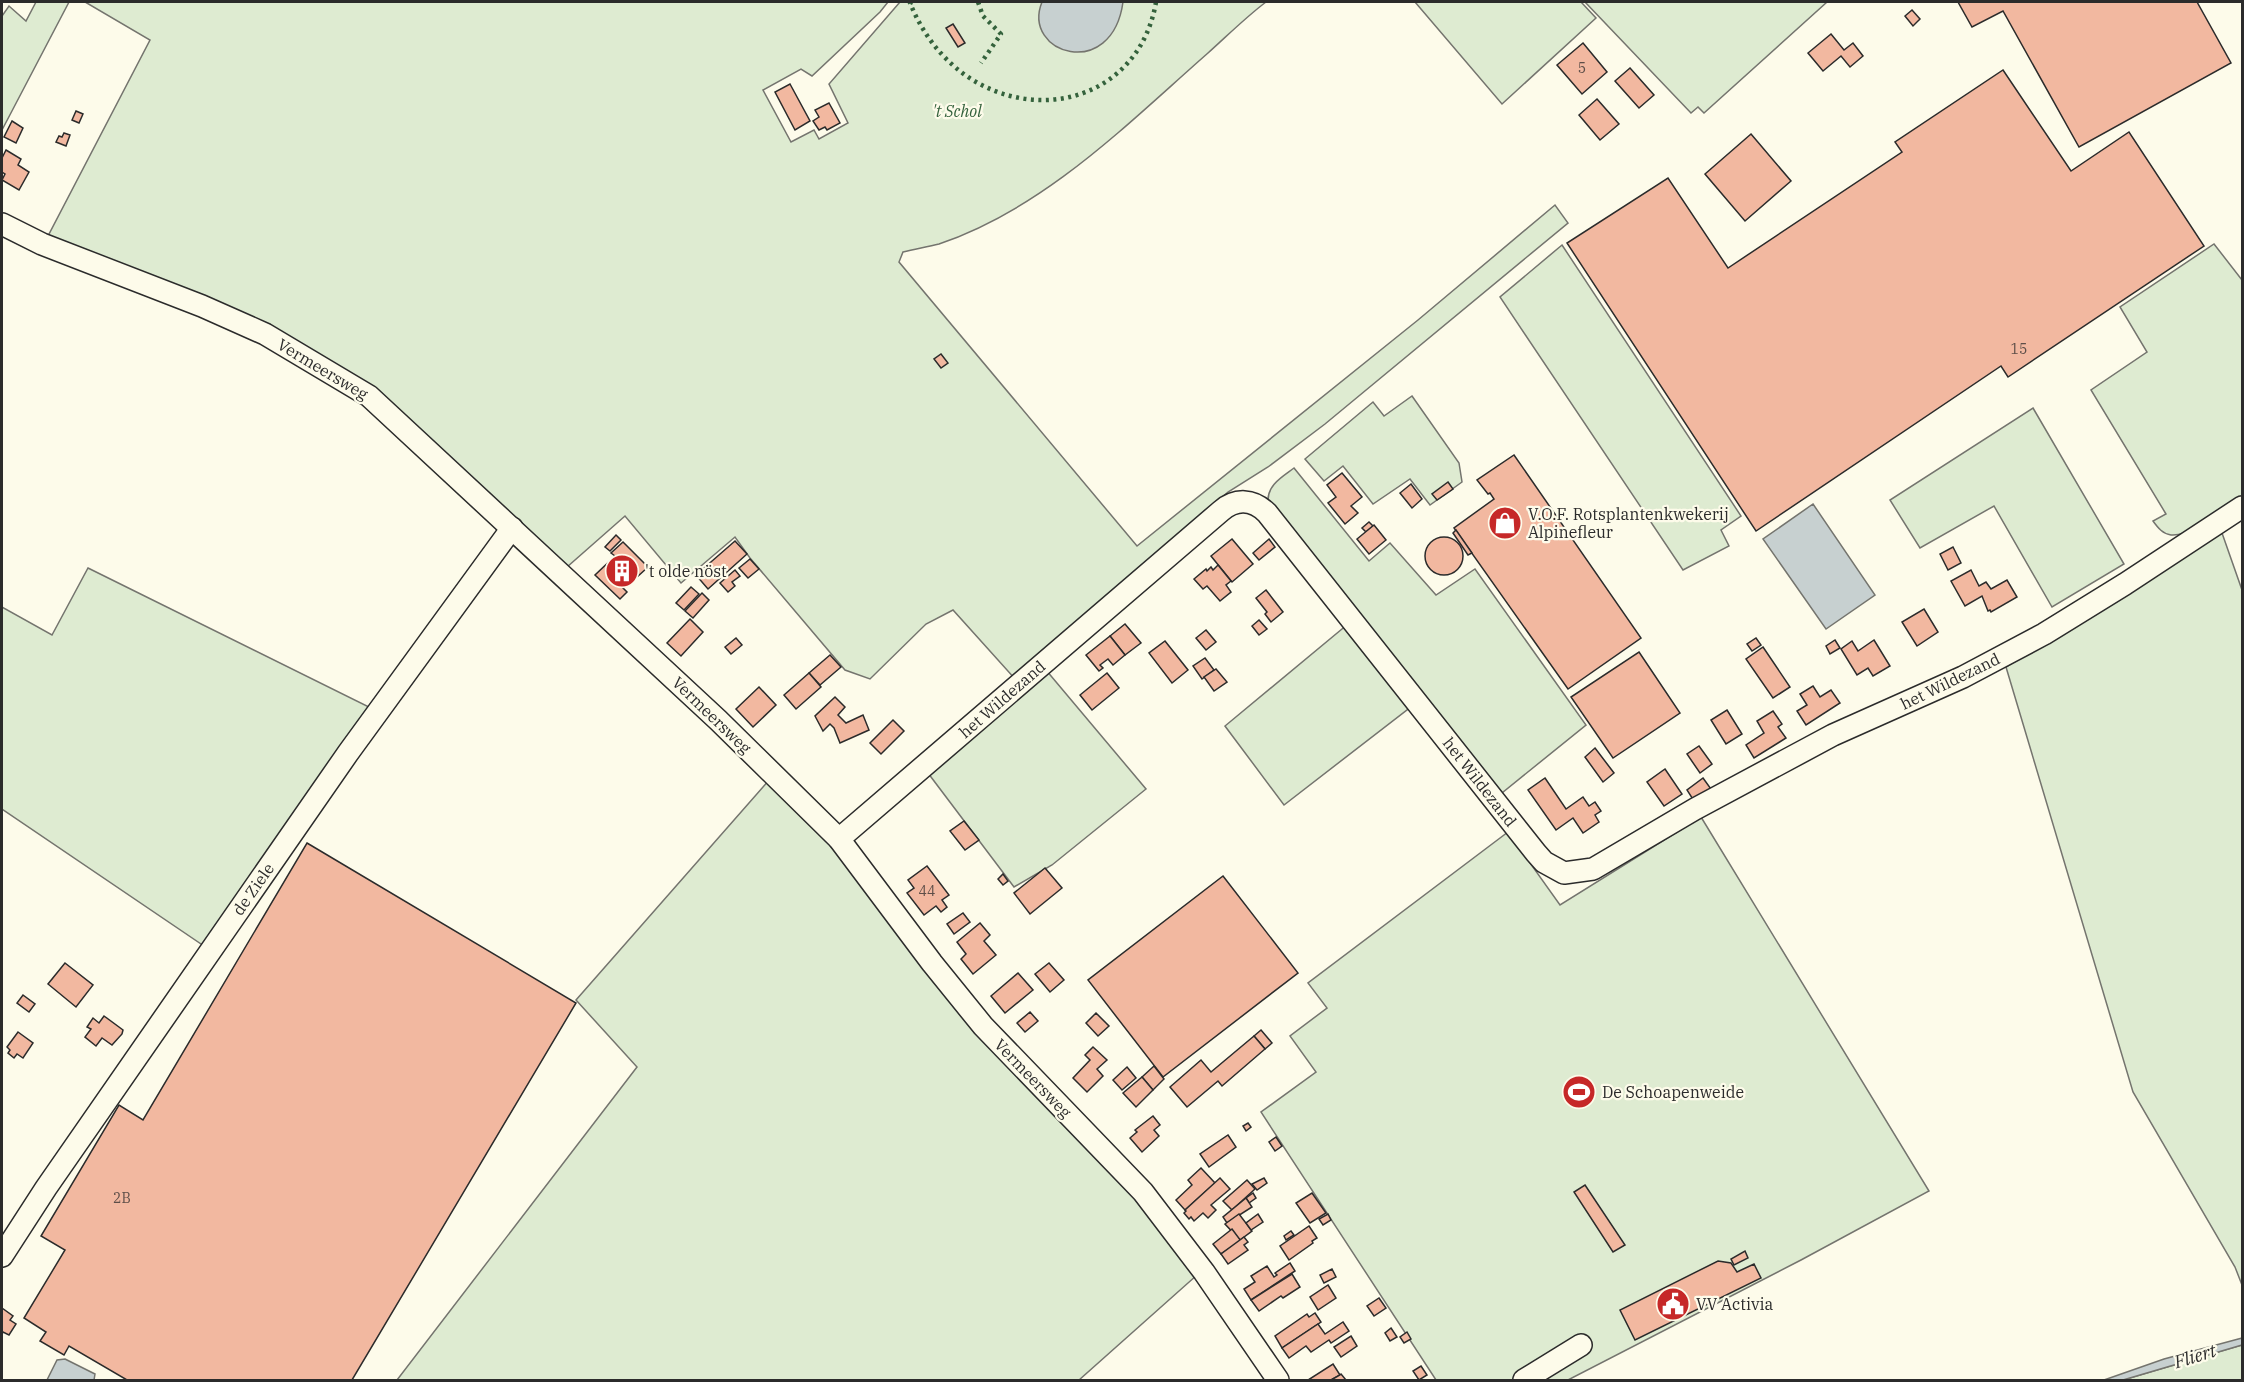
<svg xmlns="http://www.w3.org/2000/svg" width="2244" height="1382" font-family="'IBM Plex Serif',serif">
<rect width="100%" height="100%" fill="#fdfbea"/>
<g fill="#deebd1" stroke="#74746e" stroke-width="1.5">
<path d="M 36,2 L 69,2 L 2,130 L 2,16 L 9,6 L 26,21 Z"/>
<path d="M 85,2 L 888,2 L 880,12 L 812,76 L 801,69 L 763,90 L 791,142 L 814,130 L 819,139 L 848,123 L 829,84 L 900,2 L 1266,2 C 1246,17 1227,36 1208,53 C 1126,125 1045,208 939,244 C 927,247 915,249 903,252 L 899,262 L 1137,546 L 1418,320 L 1555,205 L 1568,223 L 1325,424 L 1268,467 L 1228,492 L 1016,680 L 953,610 L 926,624 L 870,679 L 845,670 L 750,558 L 735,537 L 681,583 L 625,516 L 567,567 L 381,397 L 47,238 L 150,40 Z"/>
<path d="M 1415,2 L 1581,2 L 1596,18 L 1502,104 Z"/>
<path d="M 1585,2 L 1827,2 L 1704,113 L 1698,107 L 1691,113 Z"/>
<path d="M 2214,244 L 2242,280 L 2242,500 C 2226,510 2189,537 2171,535 C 2163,534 2158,528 2153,521 L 2166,514 L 2091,390 L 2147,352 L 2120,307 Z"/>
<path d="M 1562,245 L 1741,516 L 1721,530 L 1729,546 L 1683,570 L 1500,297 Z"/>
<path d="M 1412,396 L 1459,463 L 1462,482 L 1430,505 L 1410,479 L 1373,504 L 1343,466 L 1324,481 L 1305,459 L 1373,402 L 1384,416 Z"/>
<path d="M 2033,408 L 2124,564 L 2052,607 L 1994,506 L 1920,548 L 1890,500 Z"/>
<path d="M 1294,468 L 1369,561 L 1390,543 L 1436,595 L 1475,569 L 1586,725 L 1497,797 L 1268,502 C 1267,485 1282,477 1294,468 Z"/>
<path d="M 2222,533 L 2242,590 L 2242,1285 L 2235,1267 L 2133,1092 L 2006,667 Z"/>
<path d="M 88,568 L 373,709 L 207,948 L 2,809 L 2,607 L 52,635 Z"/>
<path d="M 1348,624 L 1412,706 L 1284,805 L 1225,726 Z"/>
<path d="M 1046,670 L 1146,789 L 1052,865 L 1014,887 L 928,773 Z"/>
<path d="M 770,779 L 812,824 L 1136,1197 L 1197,1275 L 1079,1380 L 397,1380 L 637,1067 L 576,1000 Z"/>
<path d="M 1701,817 L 1929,1191 L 1801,1260 L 1568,1380 L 1436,1380 L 1261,1112 L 1316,1072 L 1290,1036 L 1327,1008 L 1308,983 L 1508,832 L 1560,905 Z"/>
<path d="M 2242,1345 L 2242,1380 L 2123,1380 Z"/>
</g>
<g fill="#c7d0d0" stroke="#74746e" stroke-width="1.5">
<path d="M 1042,2 L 1123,2 C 1112,82 1021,54 1042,2 Z"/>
<path d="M 1813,504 L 1875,595 L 1826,629 L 1763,539 Z"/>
<path d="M 2242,1338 L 2242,1345 L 2123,1380 L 2104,1380 L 2164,1359 Z"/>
<path d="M 65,1359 L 95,1374 L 94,1380 L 47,1380 L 57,1360 Z"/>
</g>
<g fill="#f2b8a0" stroke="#2b2b2b" stroke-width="1.5">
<path d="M 1958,2 L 2197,2 L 2231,63 L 2079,147 L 2003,11 L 1972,27 Z"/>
<path d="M 1912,10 L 1920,19 L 1913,26 L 1905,16 Z"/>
<path d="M 953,24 L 965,43 L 958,47 L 946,28 Z"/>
<path d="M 1831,34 L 1844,50 L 1853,43 L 1863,56 L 1850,67 L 1841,56 L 1823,71 L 1808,53 Z"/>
<path d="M 1583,43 L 1607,72 L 1582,94 L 1557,65 Z"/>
<path d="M 1630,68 L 1654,95 L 1639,108 L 1615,81 Z"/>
<path d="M 2003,70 L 2071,171 L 2129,132 L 2204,246 L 2008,377 L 2001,366 L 1756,531 L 1567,243 L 1668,178 L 1728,268 L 1902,152 L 1895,142 Z"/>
<path d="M 790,84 L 810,121 L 795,130 L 775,92 Z"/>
<path d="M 1597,99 L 1619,124 L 1600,140 L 1579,115 Z"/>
<path d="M 829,103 L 840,123 L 827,130 L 825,127 L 819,130 L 813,121 L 819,117 L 815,110 Z"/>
<path d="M 76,111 L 83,114 L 79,123 L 72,120 Z"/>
<path d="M 12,121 L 23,128 L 16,143 L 4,137 Z"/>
<path d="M 64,133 L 70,135 L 66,146 L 56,142 L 59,136 L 62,137 Z"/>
<path d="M 1751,134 L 1791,181 L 1745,221 L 1705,174 Z"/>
<path d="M 6,150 L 21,159 L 18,165 L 29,172 L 19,190 L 2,180 L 5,174 L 2,172 L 2,158 Z"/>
<path d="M 941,354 L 948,363 L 941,368 L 934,359 Z"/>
<path d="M 1514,455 L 1641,638 L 1568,689 L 1454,528 L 1494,499 L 1490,493 L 1488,494 L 1477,480 Z"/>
<path d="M 1342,473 L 1362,497 L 1351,506 L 1358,513 L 1345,524 L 1328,503 L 1336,497 L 1327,485 Z"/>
<path d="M 1448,482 L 1453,489 L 1437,500 L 1432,494 Z"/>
<path d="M 1411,484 L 1422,499 L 1412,508 L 1400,493 Z"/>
<path d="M 1369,522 L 1373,526 L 1366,532 L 1362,528 Z"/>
<path d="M 1374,525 L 1386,540 L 1369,554 L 1357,539 Z"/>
<path d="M 1456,530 L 1472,553 L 1468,555 L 1453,533 Z"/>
<path d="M 616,535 L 621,540 L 610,551 L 605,547 Z"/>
<circle cx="1444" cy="556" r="19"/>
<path d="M 1232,539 L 1253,564 L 1232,582 L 1211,556 Z"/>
<path d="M 1269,539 L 1275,547 L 1259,560 L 1253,553 Z"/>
<path d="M 735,541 L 747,554 L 708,589 L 696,575 Z"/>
<path d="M 623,542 L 648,567 L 636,578 L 633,575 L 621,586 L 627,592 L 620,599 L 595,575 L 615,556 L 611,553 Z"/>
<path d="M 1953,547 L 1961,563 L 1948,570 L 1940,554 Z"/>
<path d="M 750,559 L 759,569 L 748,578 L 739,568 Z"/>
<path d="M 1218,565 L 1231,581 L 1226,585 L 1231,592 L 1220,601 L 1207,586 L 1203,589 L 1194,579 L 1206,569 L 1207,571 L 1211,567 L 1213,570 Z"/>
<path d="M 735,570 L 740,576 L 732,582 L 735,586 L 728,592 L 720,583 Z"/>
<path d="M 1971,570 L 1979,586 L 1986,582 L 1991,589 L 2007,580 L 2017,597 L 1991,612 L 1990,610 L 1988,611 L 1982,596 L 1965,606 L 1951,581 Z"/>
<path d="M 691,587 L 699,594 L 684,610 L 676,603 Z"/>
<path d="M 1266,590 L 1283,612 L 1271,622 L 1265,614 L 1267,612 L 1256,598 Z"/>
<path d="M 702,593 L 709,600 L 693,618 L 685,611 Z"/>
<path d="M 1924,609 L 1938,632 L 1917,646 L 1902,622 Z"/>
<path d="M 690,619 L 703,632 L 681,656 L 667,643 Z"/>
<path d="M 1259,620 L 1267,629 L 1259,635 L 1252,626 Z"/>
<path d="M 1125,624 L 1141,643 L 1125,655 L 1110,636 Z"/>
<path d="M 1206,630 L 1216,642 L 1206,650 L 1196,638 Z"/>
<path d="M 1110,636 L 1125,655 L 1113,665 L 1108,659 L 1100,665 L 1103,668 L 1099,671 L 1086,655 Z"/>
<path d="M 736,638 L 742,645 L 731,654 L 725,647 Z"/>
<path d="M 1756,638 L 1761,645 L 1752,651 L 1747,644 Z"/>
<path d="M 1835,640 L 1840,648 L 1830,654 L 1826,646 Z"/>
<path d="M 1874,640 L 1890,666 L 1873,676 L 1868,668 L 1857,675 L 1841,649 L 1852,641 L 1858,651 Z"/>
<path d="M 1165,641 L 1188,670 L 1172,683 L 1149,653 Z"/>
<path d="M 1763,647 L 1790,687 L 1773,698 L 1746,659 Z"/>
<path d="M 1639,652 L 1680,713 L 1613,758 L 1571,697 Z"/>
<path d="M 830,655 L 841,667 L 820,685 L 809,673 Z"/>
<path d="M 1205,658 L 1214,670 L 1202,679 L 1193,666 Z"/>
<path d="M 1216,669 L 1227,682 L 1214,691 L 1204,677 Z"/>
<path d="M 809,673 L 821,687 L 796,709 L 784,695 Z"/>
<path d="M 1107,673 L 1119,688 L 1092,710 L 1080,695 Z"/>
<path d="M 1813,686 L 1820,697 L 1831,690 L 1840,703 L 1806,725 L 1797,711 L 1807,705 L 1800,694 Z"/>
<path d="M 759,687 L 776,705 L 753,727 L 736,709 Z"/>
<path d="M 835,697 L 845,707 L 838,715 L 846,723 L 863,715 L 869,730 L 840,743 L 834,728 L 830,724 L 823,731 L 815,716 Z"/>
<path d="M 1727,710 L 1742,734 L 1726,744 L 1711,720 Z"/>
<path d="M 1773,711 L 1782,724 L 1778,727 L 1786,738 L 1754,758 L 1746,745 L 1764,733 L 1757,721 Z"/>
<path d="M 893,720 L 904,731 L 881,754 L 870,743 Z"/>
<path d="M 1699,746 L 1712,764 L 1700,773 L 1687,754 Z"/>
<path d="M 1595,748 L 1614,773 L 1603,782 L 1585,757 Z"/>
<path d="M 1665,769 L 1682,794 L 1664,806 L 1647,782 Z"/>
<path d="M 1545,778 L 1566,809 L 1583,797 L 1589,806 L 1595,802 L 1601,811 L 1595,815 L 1599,822 L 1583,833 L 1573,818 L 1556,830 L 1528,790 Z"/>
<path d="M 1703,778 L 1711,789 L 1694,801 L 1687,790 Z"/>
<path d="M 964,821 L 979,840 L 965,850 L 950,831 Z"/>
<path d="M 307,843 L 576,1003 L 352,1380 L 127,1380 L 69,1346 L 64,1355 L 40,1341 L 46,1332 L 24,1318 L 65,1250 L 41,1236 L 119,1105 L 143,1120 Z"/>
<path d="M 927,866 L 949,895 L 942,900 L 947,907 L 941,912 L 936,906 L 924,915 L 907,893 L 914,888 L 908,880 Z"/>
<path d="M 1045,868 L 1062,888 L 1030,914 L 1014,893 Z"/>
<path d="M 1003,874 L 1008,881 L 1003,885 L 998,879 Z"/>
<path d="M 1223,876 L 1298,973 L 1163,1077 L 1088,980 Z"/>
<path d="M 963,913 L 970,922 L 954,934 L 947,924 Z"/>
<path d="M 980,923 L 990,935 L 984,941 L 996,955 L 973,974 L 961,959 L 966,954 L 957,942 Z"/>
<path d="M 65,963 L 93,985 L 76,1007 L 48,984 Z"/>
<path d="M 1049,963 L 1064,980 L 1050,992 L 1035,974 Z"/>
<path d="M 1018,973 L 1033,990 L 1005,1013 L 991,996 Z"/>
<path d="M 23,995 L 35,1004 L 29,1012 L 17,1003 Z"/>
<path d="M 1030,1012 L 1038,1021 L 1025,1032 L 1017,1023 Z"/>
<path d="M 1096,1013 L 1109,1026 L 1098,1036 L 1086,1023 Z"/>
<path d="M 104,1016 L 123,1030 L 122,1034 L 112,1045 L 102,1038 L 96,1046 L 85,1037 L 91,1029 L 87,1027 L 93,1018 L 99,1023 Z"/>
<path d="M 1261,1030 L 1272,1043 L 1265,1049 L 1254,1036 Z"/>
<path d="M 18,1032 L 33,1043 L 23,1058 L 17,1054 L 14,1058 L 8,1053 L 10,1050 L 7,1047 Z"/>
<path d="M 1254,1036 L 1265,1049 L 1222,1086 L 1218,1081 L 1187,1107 L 1170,1087 L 1201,1060 L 1211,1072 Z"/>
<path d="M 1093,1047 L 1107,1060 L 1097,1069 L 1103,1076 L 1087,1092 L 1073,1078 L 1090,1060 L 1085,1055 Z"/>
<path d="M 1154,1066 L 1164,1079 L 1153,1090 L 1142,1077 Z"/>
<path d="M 1127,1067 L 1136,1078 L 1122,1090 L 1113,1080 Z"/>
<path d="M 1142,1077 L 1153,1090 L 1136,1107 L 1123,1093 Z"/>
<path d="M 1153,1116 L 1160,1125 L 1154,1130 L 1159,1136 L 1142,1152 L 1130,1138 L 1137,1132 L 1135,1130 Z"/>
<path d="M 1248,1123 L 1251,1127 L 1246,1131 L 1243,1126 Z"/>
<path d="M 1228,1135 L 1236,1147 L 1209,1167 L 1200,1154 Z"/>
<path d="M 1276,1137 L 1282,1146 L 1275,1151 L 1269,1142 Z"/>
<path d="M 1201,1168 L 1215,1183 L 1185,1210 L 1176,1200 L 1192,1185 L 1188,1180 Z"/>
<path d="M 1220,1178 L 1230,1189 L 1211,1205 L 1216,1210 L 1208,1218 L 1203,1213 L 1194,1221 L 1191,1217 L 1189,1219 L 1184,1213 L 1186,1211 L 1185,1210 Z"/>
<path d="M 1264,1178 L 1267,1183 L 1257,1190 L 1252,1184 Z"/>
<path d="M 1247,1180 L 1255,1189 L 1232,1210 L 1223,1201 Z"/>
<path d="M 1585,1185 L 1625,1245 L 1613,1252 L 1574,1192 Z"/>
<path d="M 1253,1193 L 1256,1198 L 1249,1203 L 1246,1198 Z"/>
<path d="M 1312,1193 L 1326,1213 L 1310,1223 L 1296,1203 Z"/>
<path d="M 1246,1198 L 1252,1207 L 1227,1223 L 1223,1217 Z"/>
<path d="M 1239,1214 L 1252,1231 L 1240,1240 L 1225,1224 Z"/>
<path d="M 1258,1214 L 1263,1222 L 1251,1230 L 1246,1223 Z"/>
<path d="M 1328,1214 L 1331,1220 L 1323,1225 L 1319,1219 Z"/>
<path d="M 1309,1226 L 1317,1238 L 1312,1241 L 1313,1243 L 1289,1260 L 1280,1246 Z"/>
<path d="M 1232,1229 L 1241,1241 L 1221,1254 L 1213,1244 Z"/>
<path d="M 1291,1231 L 1294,1235 L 1286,1240 L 1284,1236 Z"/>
<path d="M 1244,1237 L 1248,1242 L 1244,1245 L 1248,1250 L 1228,1264 L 1221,1254 Z"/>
<path d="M 1745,1251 L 1748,1258 L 1734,1265 L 1731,1259 Z"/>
<path d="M 1718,1261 L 1731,1263 L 1737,1272 L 1754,1264 L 1761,1278 L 1635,1340 L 1620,1310 Z"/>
<path d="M 1290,1263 L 1295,1271 L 1251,1300 L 1244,1289 L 1255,1282 L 1251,1276 L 1267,1266 L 1274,1277 L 1277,1275 L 1275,1273 Z"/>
<path d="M 1332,1269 L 1336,1277 L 1324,1283 L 1320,1275 Z"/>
<path d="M 1292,1274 L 1300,1287 L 1283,1298 L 1281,1296 L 1259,1311 L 1251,1300 Z"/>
<path d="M 1328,1285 L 1336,1298 L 1318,1310 L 1310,1297 Z"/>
<path d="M 1379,1298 L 1386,1308 L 1374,1316 L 1367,1306 Z"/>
<path d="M 2,1308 L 13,1316 L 10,1320 L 16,1324 L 9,1335 L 3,1332 L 2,1334 Z"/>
<path d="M 1315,1313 L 1321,1322 L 1282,1348 L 1275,1336 L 1307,1314 L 1309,1317 Z"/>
<path d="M 1343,1322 L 1349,1331 L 1331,1343 L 1329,1340 L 1311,1352 L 1306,1346 L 1289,1358 L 1282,1348 L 1318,1324 L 1325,1334 Z"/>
<path d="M 1391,1328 L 1397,1337 L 1390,1341 L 1385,1333 Z"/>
<path d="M 1407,1332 L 1411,1339 L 1404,1343 L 1400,1337 Z"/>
<path d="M 1351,1336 L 1357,1346 L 1341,1357 L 1334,1347 Z"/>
<path d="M 1333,1364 L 1340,1375 L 1331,1380 L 1308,1380 Z"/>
<path d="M 1421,1366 L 1427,1375 L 1419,1380 L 1413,1371 Z"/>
<path d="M 1341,1374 L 1346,1380 L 1331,1380 L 1340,1375 Z"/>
</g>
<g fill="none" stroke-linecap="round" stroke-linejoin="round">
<g stroke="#2b2b2b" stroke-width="24">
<g id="minor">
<path d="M 2,224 L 42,244 L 202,306 L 265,334 L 369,396 L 718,720 L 839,839 L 932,963 L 983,1026 L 1143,1192 L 1204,1272 L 1278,1380"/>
<path d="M 839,839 L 1221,511 C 1236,498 1253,499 1267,513 L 1536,853 L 1544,862 L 1564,873 L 1593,869 L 1695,809 L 1833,735 L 1963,677 L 2044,634 L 2125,584 L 2242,507"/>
<path d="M 2,1256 L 46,1188 L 348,753 L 512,528"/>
<path d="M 1524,1380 L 1581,1345"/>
</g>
</g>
<use href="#minor" stroke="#fdfbea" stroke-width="21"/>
<g stroke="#34623c" stroke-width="4.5" stroke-dasharray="3 4.5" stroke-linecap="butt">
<path d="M 912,2 L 910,3 C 922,32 939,56 965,75 C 1040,127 1140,96 1156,2"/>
<path d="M 978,2 L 983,16 L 1001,34 L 981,63"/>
</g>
</g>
<defs>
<g id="shop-disc" transform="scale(1.725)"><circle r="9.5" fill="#c62828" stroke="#fdfbea"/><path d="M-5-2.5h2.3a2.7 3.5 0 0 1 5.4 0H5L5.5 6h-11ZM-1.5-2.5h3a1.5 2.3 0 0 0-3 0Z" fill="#fff"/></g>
<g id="building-disc" transform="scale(1.725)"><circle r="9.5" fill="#c62828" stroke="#fdfbea"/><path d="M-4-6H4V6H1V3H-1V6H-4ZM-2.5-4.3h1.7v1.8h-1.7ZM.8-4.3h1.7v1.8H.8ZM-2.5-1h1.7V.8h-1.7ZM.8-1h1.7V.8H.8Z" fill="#fff"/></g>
<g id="stadium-disc" transform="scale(1.725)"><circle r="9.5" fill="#c62828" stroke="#fdfbea"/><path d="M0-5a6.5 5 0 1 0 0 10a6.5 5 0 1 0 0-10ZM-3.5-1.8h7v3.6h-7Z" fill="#fff"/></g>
<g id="civic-disc" transform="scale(1.725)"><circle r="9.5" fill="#c62828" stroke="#fdfbea"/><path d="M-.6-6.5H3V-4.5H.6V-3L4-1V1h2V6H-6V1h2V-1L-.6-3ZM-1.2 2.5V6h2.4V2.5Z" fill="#fff"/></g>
</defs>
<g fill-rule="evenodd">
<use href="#shop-disc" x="1505" y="523"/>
<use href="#building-disc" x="622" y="571"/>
<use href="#stadium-disc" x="1579" y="1092"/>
<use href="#civic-disc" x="1673" y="1304"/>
</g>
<g text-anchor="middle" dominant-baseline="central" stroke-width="4.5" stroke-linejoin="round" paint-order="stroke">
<g font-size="14" fill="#5d4e48">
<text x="1582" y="68">5</text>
<text x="2019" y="349">15</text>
<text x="927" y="891">44</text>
<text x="122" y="1198">2B</text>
</g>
<g font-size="16" font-style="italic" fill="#34623c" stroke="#fdfbea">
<text x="957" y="111">'t Schol</text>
</g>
<g font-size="16" fill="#2b2b2b" stroke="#fdfbea">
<text transform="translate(323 369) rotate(31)">Vermeersweg</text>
<text transform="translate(1950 681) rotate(-26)">het Wildezand</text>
<text transform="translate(1002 699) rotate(-41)">het Wildezand</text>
<text transform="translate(712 715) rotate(44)">Vermeersweg</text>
<text transform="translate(1480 782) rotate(52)">het Wildezand</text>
<text transform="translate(253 889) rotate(-55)">de Ziele</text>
<text transform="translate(1033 1078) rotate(46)">Vermeersweg</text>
</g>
<g font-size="16" fill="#2b2b2b" stroke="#fdfbea" text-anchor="start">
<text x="1528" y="514">V.O.F. Rotsplantenkwekerij<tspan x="1528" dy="18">Alpinefleur</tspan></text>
<text x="645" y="571">'t olde nöst</text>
<text x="1602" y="1092">De Schoapenweide</text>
<text x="1696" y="1304">VV Activia</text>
</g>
<g font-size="18" font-style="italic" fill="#2b2b2b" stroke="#fdfbea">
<text transform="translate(2195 1356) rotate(-17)">Fliert</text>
</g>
</g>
<rect width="2244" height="1382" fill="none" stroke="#2b2b2b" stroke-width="6"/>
</svg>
